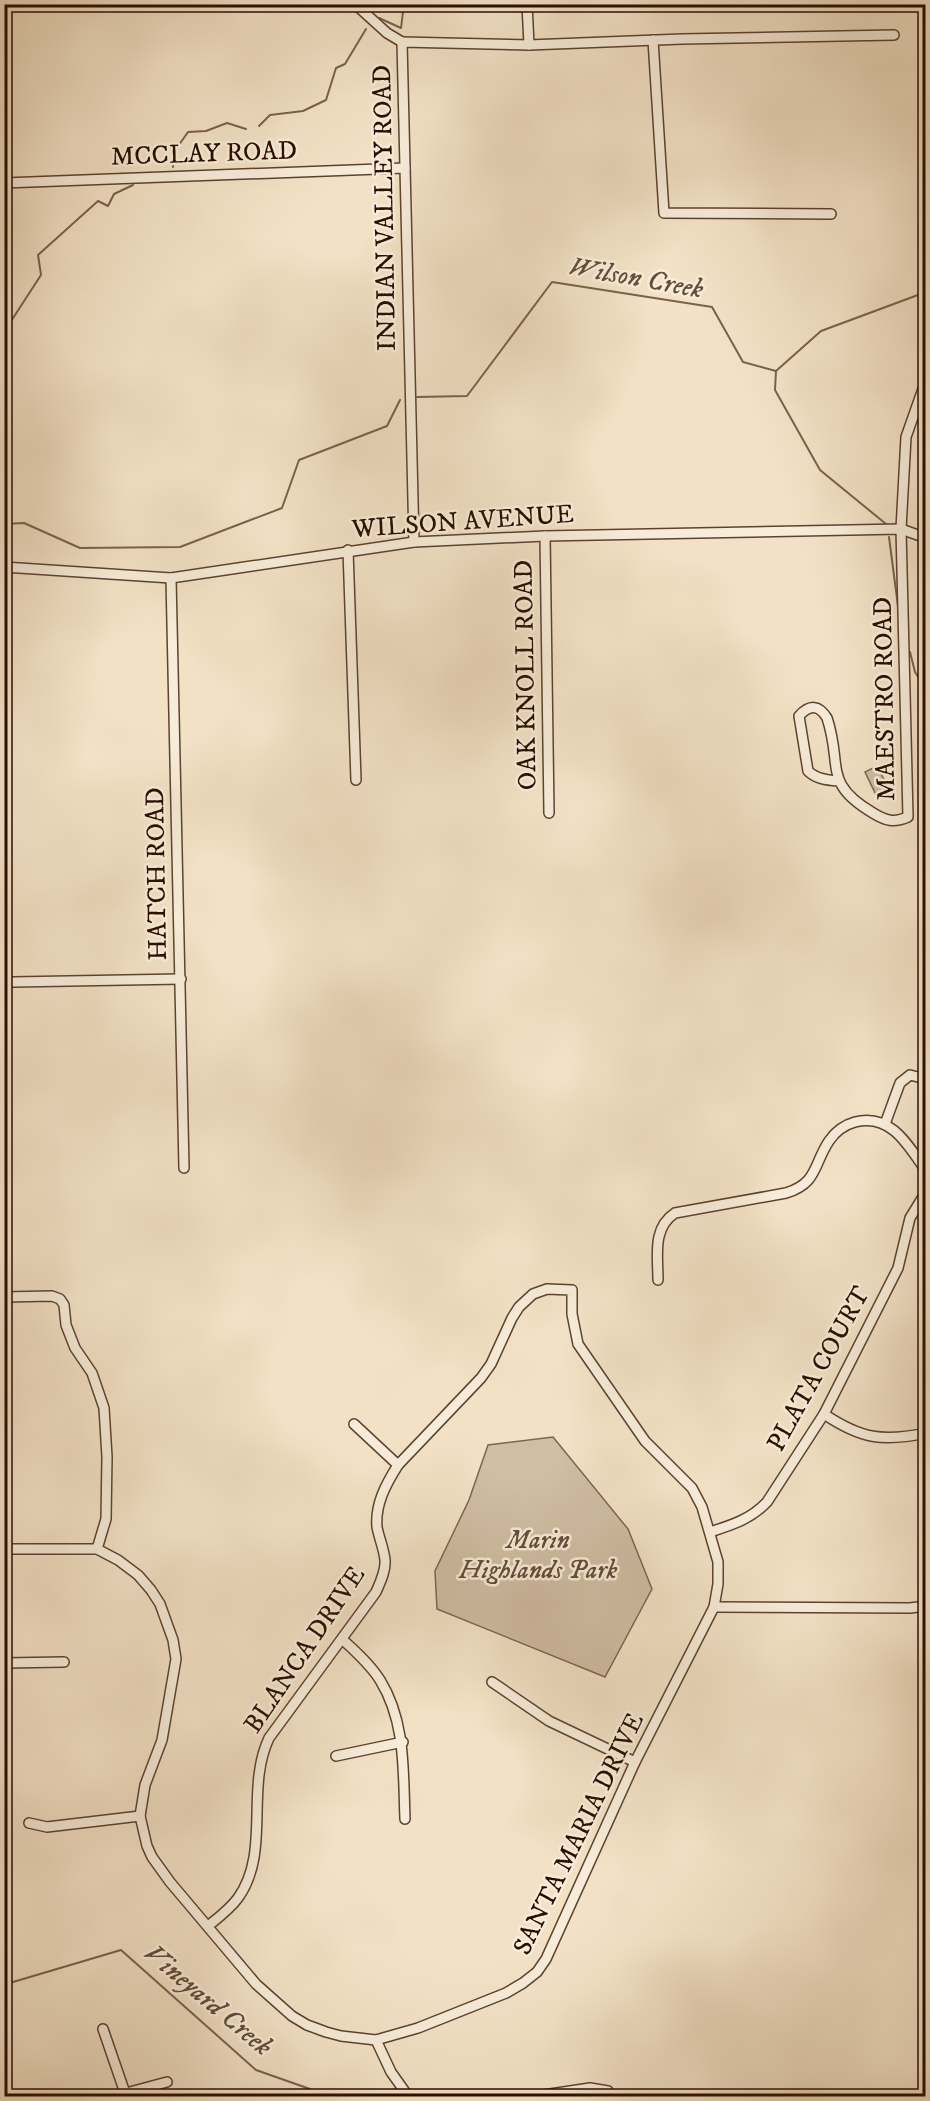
<svg xmlns="http://www.w3.org/2000/svg" width="930" height="2101" font-family="'IM FELL DW Pica',serif">
<rect width="100%" height="100%" fill="#f2e1c5"/>
<filter id="stains"><feTurbulence type="fractalNoise" baseFrequency=".00333" numOctaves="4"/><feColorMatrix values="0 0 0 0 .2 0 0 0 0 .09 0 0 0 0 .02 0 0 0 .5 -.17"/></filter>
<radialGradient id="worn" r=".72"><stop offset=".6" stop-color="#630" stop-opacity="0"/><stop offset="1" stop-color="#630" stop-opacity=".3"/></radialGradient>
<g fill="#d0bda4" stroke="#7e6552" stroke-width="1.5">
<path d="M 877,766 L 891,793 L 878,799 L 865,772 Z"/>
<path d="M 553,1437 L 628,1529 L 652,1589 L 605,1677 L 437,1609 L 435,1571 L 469,1500 L 488,1445 Z"/>
</g>
<g fill="none" stroke-linecap="round" stroke-linejoin="round">
<g stroke="#7a614e" stroke-width="2">
<path d="M 379,18 L 401,28 L 404,4"/>
<path d="M 259,126 L 270,115 L 303,111 L 326,100 L 336,68 L 345,64 L 366,29"/>
<path d="M 173,167 L 174,152 L 188,132 L 206,131 L 227,123 L 246,129"/>
<path d="M 4,332 L 41,275 L 38,255 L 98,201 L 108,206 L 114,194 L 133,185"/>
<path d="M 776,371 L 775,390 L 820,470 L 886,524"/>
<path d="M 417,397 L 467,396 L 552,282 L 712,307 L 743,362 L 776,371 L 821,331 L 926,292"/>
<path d="M 4,524 L 24,523 L 80,548 L 180,547 L 282,508 L 299,460 L 387,426 L 400,400"/>
<path d="M 889,537 L 899,614"/>
<path d="M 910,652 L 915,672 L 926,689"/>
<path d="M 4,1980 L 13,1982 L 121,1950 L 256,2070 L 310,2089 L 317,2096"/>
</g>
<g stroke="#5d4231" stroke-width="12">
<g id="minor">
<path d="M 355,4 L 387,33 L 402,42"/>
<path d="M 527,4 L 529,45"/>
<path d="M 653,40 L 664,213 L 831,214"/>
<path d="M 4,183 L 405,168"/>
<path d="M 545,536 L 549,813"/>
<path d="M 414,542 L 402,42 L 529,45 L 682,39 L 894,35"/>
<path d="M 348,550 L 356,780"/>
<path d="M 4,567 L 171,578 L 414,542 L 545,536 L 901,529 L 926,538"/>
<path d="M 171,578 L 184,1168"/>
<path d="M 838,781 C 827,780 816,779 808,771 L 799,716 C 810,704 819,705 827,718 C 843,766 822,783 873,813 C 886,821 894,823 908,817 L 901,529 L 906,437 L 924,386 L 926,386"/>
<path d="M 13,982 L 181,979"/>
<path d="M 885,1124 L 900,1083 L 910,1075 L 926,1079"/>
<path d="M 658,1280 C 658,1256 652,1228 675,1213 L 786,1193 C 818,1183 813,1165 829,1141 C 835,1132 844,1125 855,1122 C 891,1113 908,1145 926,1171"/>
<path d="M 4,1297 L 52,1296 L 60,1299 L 64,1305 L 66,1325 L 75,1348 L 92,1373 L 104,1408 L 107,1457 L 106,1519 L 97,1549"/>
<path d="M 824,1414 C 861,1439 883,1442 926,1433"/>
<path d="M 354,1424 L 398,1465"/>
<path d="M 4,1433 L 6,1435"/>
<path d="M 710,1532 C 732,1525 751,1519 767,1502 L 824,1414 L 898,1268 L 910,1218 L 926,1192"/>
<path d="M 4,1549 L 97,1549 L 118,1560 L 138,1575 L 151,1590 L 160,1604 L 173,1640 L 176,1659 L 162,1740 L 145,1785 L 140,1816 L 147,1846 L 152,1857 L 170,1882 L 256,1984 L 292,2016 L 307,2025 L 326,2032 L 341,2036 L 376,2040 L 418,2028 L 506,1993 L 523,1983 L 537,1972 L 546,1959 L 635,1762 L 714,1607 L 718,1584 L 718,1562 L 702,1507 L 692,1488 L 645,1441 L 578,1344 L 572,1314 L 572,1290 L 547,1289 L 533,1294 L 519,1307 L 512,1318 L 491,1364 L 481,1378 L 398,1465 C 386,1484 375,1504 377,1527 C 379,1538 384,1549 385,1560 C 386,1571 380,1583 376,1592 L 269,1738 C 245,1789 271,1852 238,1898 C 230,1909 218,1918 208,1926"/>
<path d="M 714,1607 L 910,1608 L 926,1606"/>
<path d="M 342,1639 C 355,1651 370,1664 380,1680 C 406,1722 403,1771 405,1819"/>
<path d="M 4,1663 L 64,1662"/>
<path d="M 492,1682 L 549,1721 L 635,1762"/>
<path d="M 336,1756 L 403,1742"/>
<path d="M 29,1823 L 47,1827 L 140,1816"/>
<path d="M 103,2029 L 125,2093"/>
<path d="M 376,2040 L 391,2072 L 408,2096"/>
<path d="M 115,2096 L 167,2082"/>
<path d="M 537,2096 L 590,2088 L 608,2091"/>
</g>
</g>
<use href="#minor" stroke="#f7ecd9" stroke-width="9"/>
</g>
<g text-anchor="middle" dominant-baseline="central" stroke-width="5" stroke-linejoin="round" paint-order="stroke">
<g font-size="26" fill="#2b0d00" stroke="#f7ecd9">
<text transform="translate(204 154) rotate(-2)">MCCLAY ROAD</text>
<text transform="translate(385 208) rotate(-91)">INDIAN VALLEY ROAD</text>
<text transform="translate(463 522) rotate(-4)">WILSON AVENUE</text>
<text transform="translate(526 675) rotate(-91)">OAK KNOLL ROAD</text>
<text transform="translate(885 699) rotate(-91)">MAESTRO ROAD</text>
<text transform="translate(157 874) rotate(-91)">HATCH ROAD</text>
<text transform="translate(819 1369) rotate(-61)">PLATA COURT</text>
<text transform="translate(305 1650) rotate(-56)">BLANCA DRIVE</text>
<text transform="translate(579 1834) rotate(-64)">SANTA MARIA DRIVE</text>
</g>
<g font-size="26" font-style="italic" fill="#654b39" stroke="#f7ecd9">
<text x="538" y="1540">Marin<tspan x="538" dy="30">Highlands Park</tspan></text>
</g>
<g font-size="27" font-style="italic" fill="#664c3a" stroke="#f7ecd9">
<text transform="translate(636 278) rotate(10)">Wilson Creek</text>
<text transform="translate(208 2000) rotate(40)">Vineyard Creek</text>
</g>
</g>
<rect width="930" height="2101" fill="none" stroke="#f2e1c5" stroke-width="24"/>
<rect x="6" y="6" width="918" height="2089" fill="none" stroke="#2b0d00" stroke-width="3"/>
<rect x="12" y="12" width="906" height="2077" fill="none" stroke="#2b0d00" stroke-width="1.5"/>
<rect width="100%" height="100%" filter="url(#stains)"/>
<rect width="100%" height="100%" fill="url(#worn)"/>
</svg>
